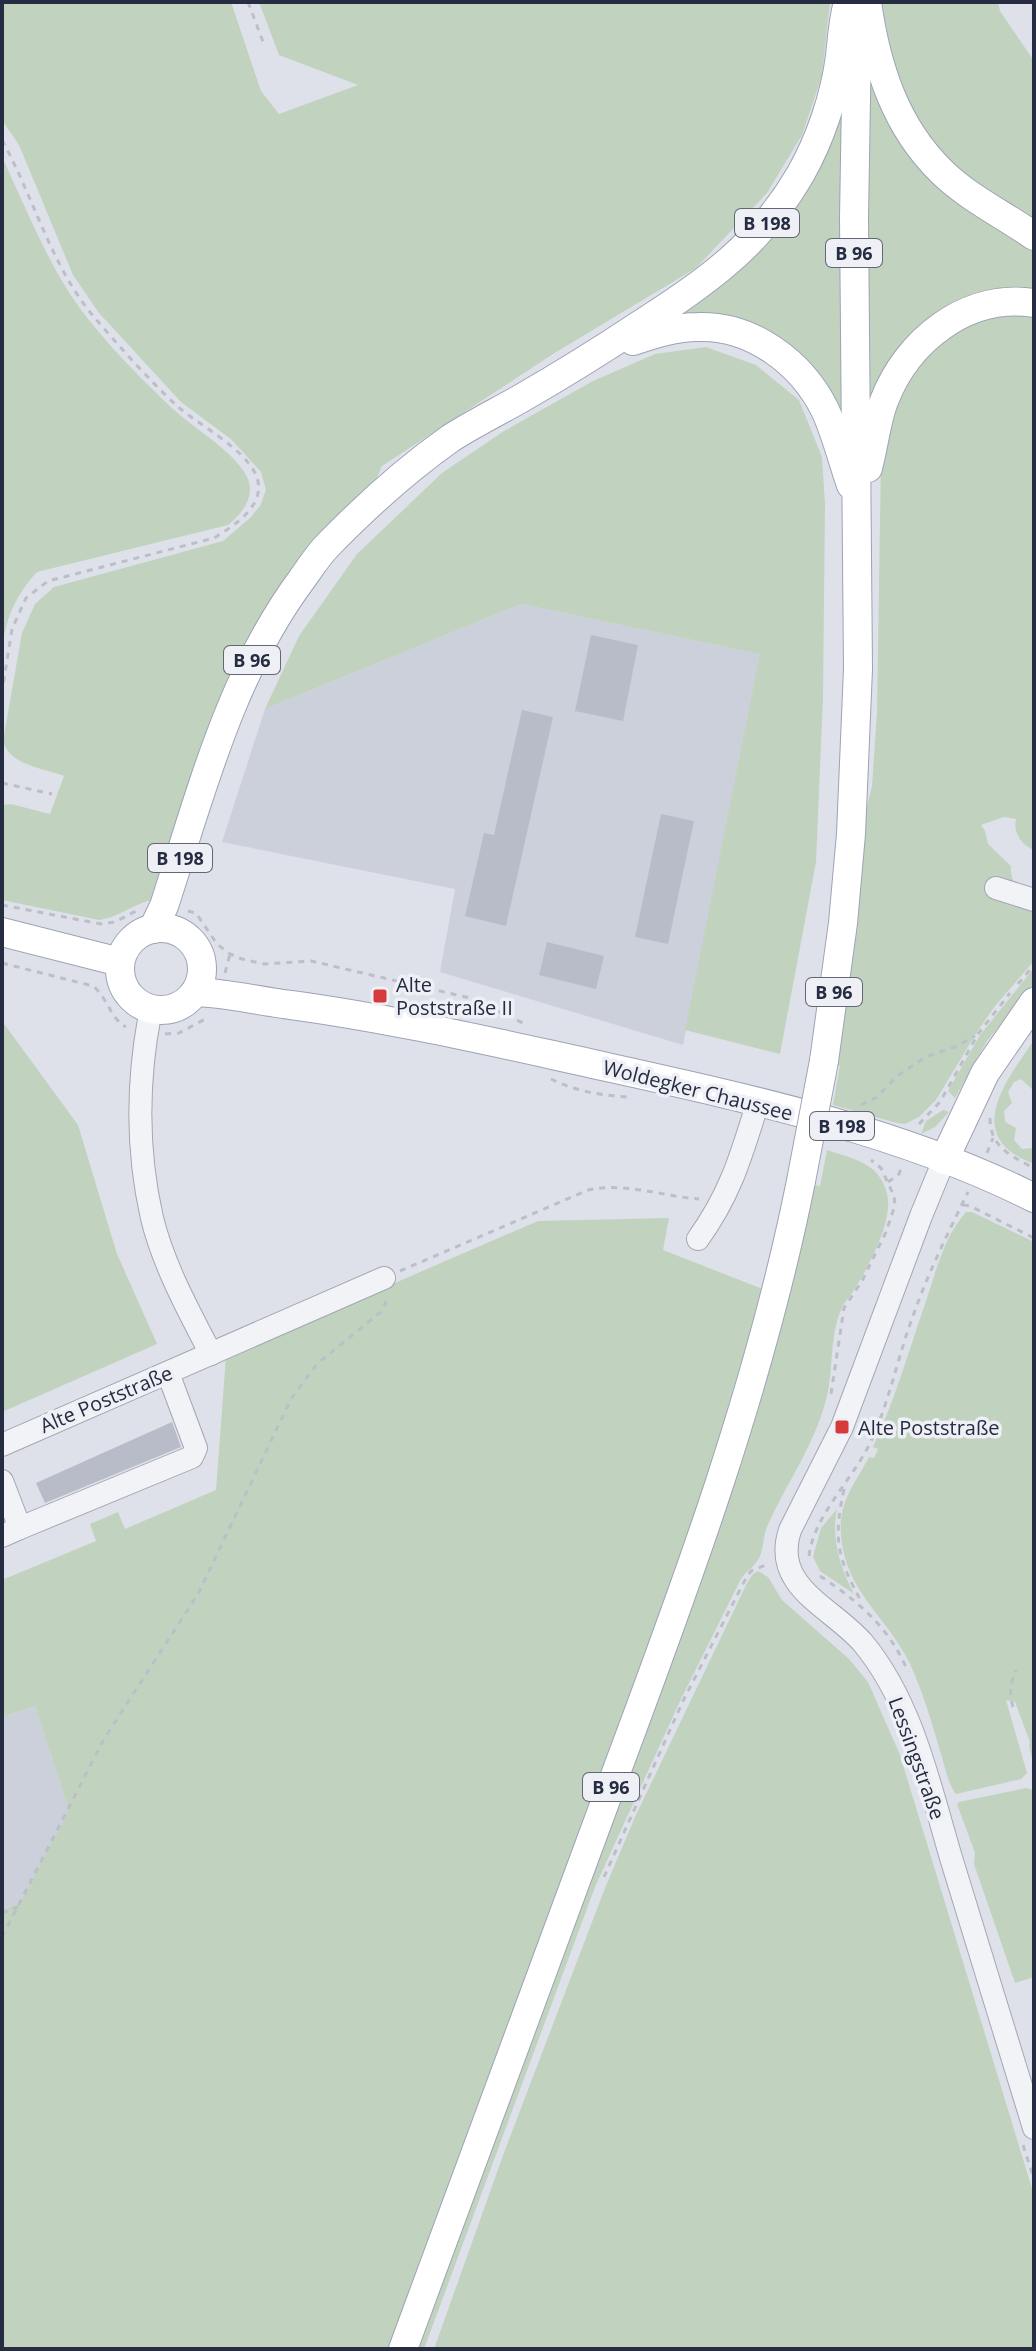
<svg xmlns="http://www.w3.org/2000/svg" width="1036" height="2351" font-family="'Open Sans',sans-serif">
<rect width="100%" height="100%" fill="#dee1e9"/>
<g fill="#ccd0db">
<path d="M 521,604 L 761,654 L 683,1045 L 440,972 L 455,889 L 222,842 L 265,709 Z"/>
<path d="M 35,1706 L 69,1810 L 20,1903 L 2,1910 L 2,1717 Z"/>
</g>
<g fill="#c1d3bf">
<path d="M 2,2 L 231,2 L 261,91 L 279,114 L 358,85 L 279,55 L 259,2 L 830,2 L 822,76 L 802,135 L 767,193 L 696,268 L 553,354 L 382,466 L 373,487 L 290,580 L 161,899 C 139,899 122,917 99,920 L 2,900 L 2,805 L 11,804 L 50,814 L 64,776 C 43,768 9,765 3,741 L 22,633 L 35,604 L 54,587 L 223,541 L 250,518 L 260,506 L 266,490 L 261,472 L 232,440 L 181,402 L 99,313 L 73,275 L 19,145 L 2,120 Z"/>
<path d="M 879,2 L 998,2 L 1000,11 L 1034,61 L 1034,227 L 979,193 L 905,113 Z"/>
<path d="M 866,72 L 893,120 L 1034,244 L 1034,295 L 984,299 L 870,407 L 866,398 Z"/>
<path d="M 836,107 L 845,109 L 847,421 L 798,359 L 668,323 L 727,274 Z"/>
<path d="M 2,157 C 28,212 50,271 88,319 C 113,350 143,381 172,408 C 193,428 237,453 248,479 C 255,497 242,514 228,525 L 37,572 C 16,595 7,616 2,646 Z"/>
<path d="M 1034,312 L 1034,850 C 1021,845 1013,832 1016,819 L 1004,817 L 981,825 L 985,831 L 988,844 L 1011,866 C 1010,885 1021,893 1034,905 L 1034,961 L 995,1006 L 977,1032 L 936,1100 L 919,1117 L 905,1124 L 897,1123 L 833,1105 L 840,1065 L 835,1063 L 860,835 L 872,786 L 877,713 L 881,456 L 890,408 L 933,342 L 988,314 Z"/>
<path d="M 706,347 L 756,365 L 799,400 L 822,457 L 825,504 L 823,698 L 816,862 L 780,1054 L 685,1030 L 760,654 L 521,604 L 265,709 L 299,636 L 357,554 L 442,473 L 504,431 L 593,381 L 655,354 Z"/>
<path d="M 1034,968 L 1034,984 L 987,1041 L 955,1098 L 948,1091 L 980,1035 Z"/>
<path d="M 2,1021 L 78,1125 L 117,1254 L 157,1344 L 2,1412 Z"/>
<path d="M 1034,1040 L 1034,1091 L 1021,1079 L 1014,1082 L 1008,1092 L 1012,1103 L 1004,1111 L 1005,1122 L 1016,1128 L 1014,1140 L 1022,1149 L 1033,1148 L 1034,1164 C 1023,1159 1010,1154 1002,1143 C 978,1112 1017,1066 1034,1040 Z"/>
<path d="M 943,1110 L 949,1112 L 935,1127 L 921,1134 L 926,1121 Z"/>
<path d="M 827,1150 C 854,1159 880,1163 887,1194 C 894,1220 868,1268 854,1290 C 850,1297 844,1302 841,1310 C 829,1338 834,1371 826,1400 C 814,1446 786,1484 767,1527 C 763,1536 764,1547 760,1556 C 757,1565 746,1571 741,1579 L 681,1699 L 595,1887 L 424,2349 L 413,2349 L 813,1185 L 820,1186 Z"/>
<path d="M 966,1212 L 972,1212 L 1034,1242 L 1034,1766 L 1029,1746 L 1030,1742 L 1015,1702 L 1006,1700 L 1027,1773 L 1021,1779 L 956,1794 C 948,1784 945,1767 941,1754 C 932,1724 923,1691 909,1662 C 887,1617 845,1591 841,1535 C 838,1502 855,1484 869,1457 L 874,1458 L 878,1449 L 873,1447 C 895,1400 909,1350 926,1301 C 936,1271 944,1237 966,1212 Z"/>
<path d="M 669,1218 L 663,1250 L 765,1290 L 691,1534 L 392,2349 L 2,2349 L 2,1910 L 20,1903 L 69,1810 L 35,1706 L 2,1717 L 2,1580 L 96,1541 L 90,1524 L 118,1512 L 125,1529 L 216,1490 L 226,1356 L 538,1221 Z"/>
<path d="M 837,1509 C 831,1540 840,1566 854,1594 L 820,1571 L 813,1557 L 821,1528 Z"/>
<path d="M 758,1571 L 768,1577 L 782,1600 L 849,1659 L 868,1682 L 900,1755 L 1034,2195 L 1034,2349 L 434,2349 L 505,2150 L 605,1888 L 635,1817 L 747,1583 L 753,1574 Z"/>
<path d="M 1026,1788 L 1034,1790 L 1034,1977 L 1015,1983 L 974,1864 L 975,1853 L 957,1804 L 959,1802 Z"/>
</g>
<g fill="#b8bcc9">
<path d="M 591,635 L 638,645 L 623,721 L 575,711 Z"/>
<path d="M 522,710 L 553,717 L 506,926 L 465,916 L 484,833 L 494,835 Z"/>
<path d="M 661,814 L 694,821 L 668,944 L 635,937 Z"/>
<path d="M 547,942 L 604,956 L 596,989 L 539,975 Z"/>
<path d="M 172,1422 L 181,1447 L 45,1503 L 36,1483 Z"/>
</g>
<g fill="none" stroke-linecap="round" stroke-linejoin="round">
<g stroke="#a3a7b3" stroke-width="24">
<g id="minor">
<path d="M 996,888 L 1034,900"/>
<path d="M 151,1009 C 137,1079 136,1148 152,1218 C 163,1264 189,1312 211,1354"/>
<path d="M 944,1160 L 921,1216 L 842,1427 L 790,1530 C 771,1587 832,1607 863,1643 C 913,1703 930,1788 952,1861 C 979,1950 1007,2039 1034,2128"/>
<path d="M 698,1239 C 731,1193 741,1156 758,1102"/>
<path d="M 2,1445 L 384,1278"/>
<path d="M 2,1481 L 20,1528 L 2,1536"/>
<path d="M 20,1528 L 192,1457 L 196,1448 L 168,1373"/>
</g>
</g>
<g stroke="#9da3b5" stroke-width="30">
<g id="major">
<path d="M 867,2 C 876,66 895,127 943,173 C 969,198 1004,215 1034,236"/>
<path d="M 633,341 C 654,334 675,327 698,327 C 752,325 802,363 825,410 C 836,433 842,460 851,485"/>
<path d="M 868,468 C 874,446 876,422 884,401 C 907,341 966,293 1034,303"/>
<circle cx="161" cy="969" r="41"/>
<path d="M 153,929 L 164,906 C 201,793 230,676 302,579 C 310,568 318,555 328,545 C 365,507 407,469 451,438 C 473,424 497,412 520,399 C 560,376 599,352 638,326 C 706,282 758,247 800,175 C 820,140 835,96 840,56 C 842,37 843,20 848,2"/>
<path d="M 2,932 L 120,962"/>
<path d="M 195,992 C 227,993 258,1001 291,1005 C 379,1017 466,1036 553,1055 C 712,1091 888,1124 1034,1198"/>
<path d="M 824,1061 L 843,923 L 851,834 L 858,669 L 854,218 L 857,39"/>
<path d="M 944,1160 L 985,1073 L 1034,1002"/>
<path d="M 403,2349 C 473,2159 544,1969 614,1778 C 687,1583 760,1386 801,1181"/>
</g>
</g>
<g stroke="#bcbfc8" stroke-width="3" stroke-dasharray="6 6" stroke-linecap="butt">
<path d="M 248,2 L 265,47"/>
<path d="M 2,140 C 34,198 51,266 94,317 C 118,345 150,381 177,406 C 199,425 242,447 255,473 C 270,503 235,525 214,538 L 48,581 L 26,598 L 12,629 L 2,692"/>
<path d="M 2,783 L 52,794"/>
<path d="M 2,905 L 101,924 L 115,922 L 136,911"/>
<path d="M 188,911 L 196,913 L 217,944 L 230,954 L 242,959 L 264,964 L 311,961 L 470,998 L 525,1024"/>
<path d="M 2,963 L 93,986 C 108,998 109,1017 126,1027"/>
<path d="M 225,973 L 230,954"/>
<path d="M 1018,984 L 1034,965"/>
<path d="M 165,1034 L 179,1033 L 209,1017"/>
<path d="M 551,1079 C 574,1091 604,1096 629,1097"/>
<path d="M 861,1105 L 877,1097 L 897,1076 L 926,1057 L 955,1047 L 975,1036"/>
<path d="M 990,1118 C 990,1147 1011,1156 1034,1168"/>
<path d="M 919,1124 L 940,1102 L 978,1034 L 1010,993"/>
<path d="M 987,1153 L 993,1138"/>
<path d="M 888,1182 L 899,1174 L 901,1168"/>
<path d="M 963,1205 L 970,1206 L 1034,1238"/>
<path d="M 400,1271 L 588,1190 C 626,1182 660,1196 699,1199"/>
<path d="M 831,1394 L 844,1308 L 862,1281 L 886,1232 L 895,1205 L 894,1196 L 881,1168 L 871,1160"/>
<path d="M 844,1489 C 833,1540 837,1557 862,1603"/>
<path d="M 809,1556 C 814,1514 854,1479 872,1439 C 890,1399 898,1356 913,1316 C 928,1273 948,1233 968,1192"/>
<path d="M 820,1576 C 857,1600 891,1629 908,1672"/>
<path d="M 1013,1707 C 1009,1693 1010,1684 1016,1670"/>
<path d="M 604,1877 L 683,1701 L 745,1580 L 751,1571 L 768,1564"/>
<path d="M 2,1913 L 18,1907"/>
<path d="M 2,1937 L 104,1739 L 198,1594 L 291,1399 L 317,1364 L 382,1311 L 387,1299"/>
<path d="M 1023,2145 L 1034,2179"/>
</g>
<use href="#minor" stroke="#f1f3f7" stroke-width="22"/>
<use href="#major" stroke="#fff" stroke-width="28"/>
<g stroke="#9da3b5" stroke-width="30" stroke-linecap="butt">
<path id="major-bridge" d="M 801,1181 L 824,1061"/>
</g>
<use href="#major-bridge" stroke="#fff" stroke-width="28"/>
</g>
<g fill="#d73a3b" stroke="#eef0f6" stroke-width="3">
<rect x="372" y="988" width="16" height="16" rx="4"/>
<rect x="834" y="1419" width="16" height="16" rx="4"/>
</g>
<g text-anchor="middle" dominant-baseline="central" stroke-width="7" stroke-linejoin="round" paint-order="stroke">
<g fill="#eef0f6" stroke="#626777" stroke-width="2">
<rect x="735" y="209" width="64" height="28" rx="6"/>
<rect x="826" y="239" width="56" height="28" rx="6"/>
<rect x="224" y="646" width="56" height="28" rx="6"/>
<rect x="148" y="844" width="64" height="28" rx="6"/>
<rect x="806" y="978" width="56" height="28" rx="6"/>
<rect x="810" y="1112" width="64" height="28" rx="6"/>
<rect x="583" y="1773" width="56" height="28" rx="6"/>
</g>
<g font-size="18" font-weight="bold" fill="#262c41">
<text x="767" y="223">B 198</text>
<text x="854" y="253">B 96</text>
<text x="252" y="660">B 96</text>
<text x="180" y="858">B 198</text>
<text x="834" y="992">B 96</text>
<text x="842" y="1126">B 198</text>
<text x="611" y="1787">B 96</text>
</g>
<g font-size="20" fill="#262c41" stroke="#eef0f6" text-anchor="start">
<text x="396" y="984">Alte<tspan x="396" dy="23">Poststraße II</tspan></text>
<text x="858" y="1427">Alte Poststraße</text>
</g>
<g font-size="20" fill="#262c41" stroke="#eef0f6">
<text transform="translate(698 1090) rotate(14)">Woldegker Chaussee</text>
<text transform="translate(106 1399) rotate(-23)">Alte Poststraße</text>
<text transform="translate(917 1758) rotate(70)">Lessingstraße</text>
</g>
</g>
<rect width="1036" height="2351" fill="none" stroke="#262c41" stroke-width="8"/>
</svg>
